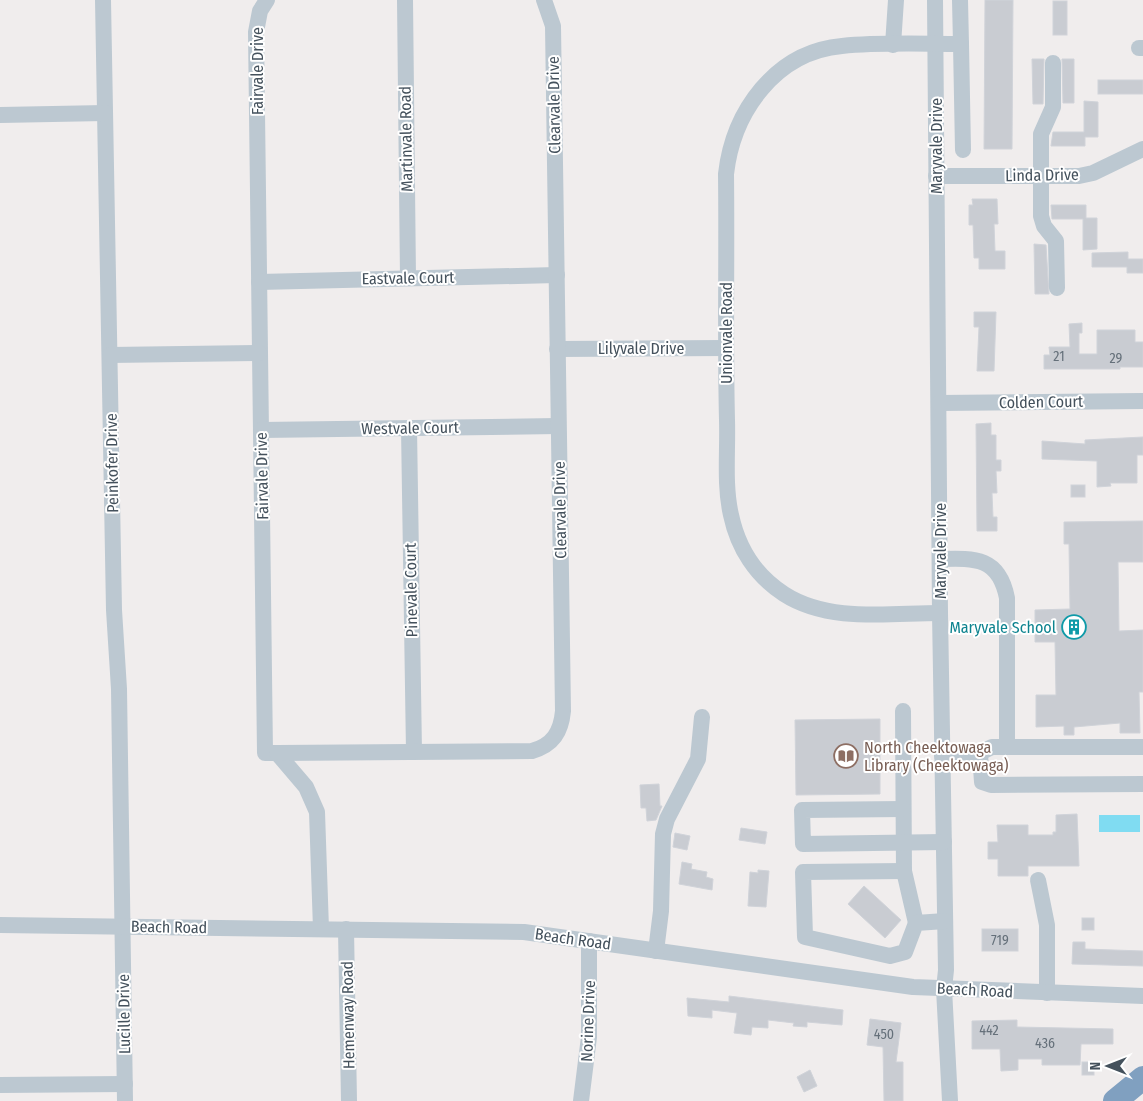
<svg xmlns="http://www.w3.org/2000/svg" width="1143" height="1101" font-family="'Fira Sans Condensed',sans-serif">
<rect width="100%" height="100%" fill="#f0eded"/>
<path fill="#80dcf2" d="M 1140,815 L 1140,832 L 1099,832 L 1099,815 Z"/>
<g fill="#c9ccd2" stroke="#d0d3d9">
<path d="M 985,0 L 1013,0 L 1012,149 L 984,149 Z"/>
<rect x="1053" y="1" width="14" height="34"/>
<path d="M 1032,59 L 1044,59 L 1043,104 L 1033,104 Z"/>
<path d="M 1062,59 L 1074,59 L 1074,103 L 1063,103 Z"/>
<rect x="1098" y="80" width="45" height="14"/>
<path d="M 1084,101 L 1098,102 L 1098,137 L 1085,137 L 1085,146 L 1051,146 L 1053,132 L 1084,132 Z"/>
<path d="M 972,199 L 997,199 L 998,224 L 994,224 L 995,251 L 1005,251 L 1005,269 L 979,269 L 979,258 L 974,258 L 973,225 L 969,225 L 969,205 L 973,205 Z"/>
<path d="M 1051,205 L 1086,205 L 1086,218 L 1097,218 L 1097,249 L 1083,250 L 1083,219 L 1052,219 Z"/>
<path d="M 1034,244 L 1046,245 L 1049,294 L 1035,294 Z"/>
<path d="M 1128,252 L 1128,259 L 1143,259 L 1143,273 L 1127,273 L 1127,267 L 1092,267 L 1092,253 Z"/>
<path d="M 974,312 L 996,312 L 994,371 L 977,371 L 979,327 L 974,327 Z"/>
<path d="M 1082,323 L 1082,333 L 1079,333 L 1079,354 L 1097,354 L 1097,330 L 1135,330 L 1135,342 L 1143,342 L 1143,367 L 1120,367 L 1120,369 L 1044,369 L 1044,355 L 1050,355 L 1049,347 L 1070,347 L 1069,324 Z"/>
<path d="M 991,423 L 991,435 L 996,435 L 996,460 L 1001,460 L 1001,471 L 996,471 L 997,493 L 992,493 L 993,517 L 997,517 L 997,531 L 977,531 L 976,424 Z"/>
<path d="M 1143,437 L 1143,455 L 1137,455 L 1137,483 L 1110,483 L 1111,486 L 1097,487 L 1097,461 L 1042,459 L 1042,441 L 1085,444 L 1085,440 Z"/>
<rect x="1071" y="485" width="14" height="12"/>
<path d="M 1143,521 L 1143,562 L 1118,562 L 1119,631 L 1143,630 L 1143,692 L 1139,692 L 1140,733 L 1120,733 L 1120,723 L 1074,727 L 1074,735 L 1064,735 L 1064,726 L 1036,727 L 1036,695 L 1056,695 L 1055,642 L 1035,642 L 1035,610 L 1070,609 L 1069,544 L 1064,544 L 1064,522 Z"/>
<path d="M 880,719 L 880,794 L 796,795 L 795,720 Z"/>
<path d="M 659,784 L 660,806 L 662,806 L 656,820 L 647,821 L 646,808 L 641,808 L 640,785 Z"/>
<path d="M 1077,814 L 1079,866 L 1028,866 L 1028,876 L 998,876 L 998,859 L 988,859 L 988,842 L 998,842 L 997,825 L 1028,825 L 1028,835 L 1053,835 L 1053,832 L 1056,832 L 1056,815 Z"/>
<path d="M 741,828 L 767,832 L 765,844 L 739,840 Z"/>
<path d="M 675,833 L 690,836 L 687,850 L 673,847 Z"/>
<path d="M 682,862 L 692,864 L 691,869 L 707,872 L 706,877 L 713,879 L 712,890 L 679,884 Z"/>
<path d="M 758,870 L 769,871 L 766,907 L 748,906 L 750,872 L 758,873 Z"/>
<path d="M 864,886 L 901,920 L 885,938 L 848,904 Z"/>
<rect x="1082" y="918" width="12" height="12"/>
<rect x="982" y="929" width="36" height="22"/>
<path d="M 1073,942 L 1085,942 L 1085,949 L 1143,951 L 1143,966 L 1072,964 Z"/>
<path d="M 729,996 L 843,1010 L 842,1025 L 807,1022 L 807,1027 L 793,1026 L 794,1023 L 768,1020 L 768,1028 L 752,1027 L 751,1035 L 734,1033 L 737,1013 L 712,1010 L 712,1018 L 688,1016 L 687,998 L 729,1002 Z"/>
<path d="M 870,1019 L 901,1023 L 896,1062 L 903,1062 L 903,1101 L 884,1101 L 883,1047 L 867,1045 Z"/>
<path d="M 1017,1020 L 1017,1027 L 1113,1029 L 1113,1044 L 1081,1044 L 1080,1065 L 1042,1065 L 1042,1059 L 1018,1059 L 1018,1070 L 1001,1071 L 1000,1049 L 972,1049 L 972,1021 Z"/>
<rect x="1082" y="1062" width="12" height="13"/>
<path d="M 810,1070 L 817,1086 L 804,1092 L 797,1077 Z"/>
</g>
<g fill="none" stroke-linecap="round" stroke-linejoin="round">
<g stroke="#bcc8d1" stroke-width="16">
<path d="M 103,0 L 114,610 L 119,689 L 125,1101"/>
<path d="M 267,0 L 260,11 L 256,32 L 265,753 L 277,753 L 306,787 L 317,812 L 321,929"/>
<path d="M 405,0 L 408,278"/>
<path d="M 935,0 L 940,613 L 946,970 L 944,989 L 950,1101"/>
<path d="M 961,44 L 963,150"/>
<path d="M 893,45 L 896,0"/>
<path d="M 1139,48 L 1143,48"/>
<path d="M 1053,63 L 1053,107 L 1041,134 L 1041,216 L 1044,226 L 1056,241 L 1057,288"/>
<path d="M 0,115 L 105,113"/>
<path d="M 936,176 L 1079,176 L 1093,173 L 1143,149"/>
<path d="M 259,282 L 557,275"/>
<path d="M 557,349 L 725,348"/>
<path d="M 110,355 L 259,353"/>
<path d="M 939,403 L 1143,401"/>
<path d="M 409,428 L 414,752"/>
<path d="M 261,430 L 558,426"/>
<path d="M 940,559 C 975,558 999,557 1007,598 L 1007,747"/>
<path d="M 940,613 C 889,613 829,623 784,594 C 756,576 738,548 731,515 C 724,485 728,451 727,420 C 725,338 727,257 726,174 C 733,112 775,52 842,46 C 881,42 922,44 961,44 L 960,0"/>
<path d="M 903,711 L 904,871 L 916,923"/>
<path d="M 277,753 L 532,751 C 553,745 561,732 563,711 L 553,26 L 544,0"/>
<path d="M 980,754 L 982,782 L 991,785 L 1143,784"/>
<path d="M 942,756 L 975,755 L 992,747 L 1143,747"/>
<path d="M 903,809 L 802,810 L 803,844 L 944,842"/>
<path d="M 904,871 L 803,872 L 805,937 L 890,956 L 905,952 L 916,923 L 945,921"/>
<path d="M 1038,880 L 1047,925 L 1047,993"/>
<path d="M 0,925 L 524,932 L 913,987 L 1143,996"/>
<path d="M 346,929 L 349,1101"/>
<path d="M 656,951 L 661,911 L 663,834 L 667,819 L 698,759 L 702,717"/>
<path d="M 0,1085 L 125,1084"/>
<path d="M 581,1101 L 589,1037 L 589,941"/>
</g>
<path stroke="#80a0c0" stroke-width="24" d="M 1115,1101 L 1143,1078"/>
</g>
<defs>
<g id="building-ring" transform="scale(1.25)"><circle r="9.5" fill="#fff" stroke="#0f9aa8" stroke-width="1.5"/><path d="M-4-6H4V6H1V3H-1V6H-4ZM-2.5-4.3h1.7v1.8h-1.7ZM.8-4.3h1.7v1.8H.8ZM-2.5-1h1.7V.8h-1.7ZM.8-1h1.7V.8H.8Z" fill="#0f9aa8"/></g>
<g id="library-ring" transform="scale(1.25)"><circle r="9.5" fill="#fff" stroke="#8d6e63" stroke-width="1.5"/><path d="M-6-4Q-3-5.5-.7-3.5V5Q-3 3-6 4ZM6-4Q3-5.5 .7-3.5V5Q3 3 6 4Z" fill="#8d6e63"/></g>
</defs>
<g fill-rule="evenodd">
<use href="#building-ring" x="1074" y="627"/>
<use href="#library-ring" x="846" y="756"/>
</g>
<g text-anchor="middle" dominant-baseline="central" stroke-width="4" stroke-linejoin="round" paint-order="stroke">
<g font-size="14" fill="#65707a">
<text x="1059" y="356">21</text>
<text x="1116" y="358">29</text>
<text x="1000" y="940">719</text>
<text x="989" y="1030">442</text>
<text x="884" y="1034">450</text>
<text x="1045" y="1043">436</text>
</g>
<g font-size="16" fill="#44515c" stroke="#fff">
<text transform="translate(257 71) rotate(-90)">Fairvale Drive</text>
<text transform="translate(554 105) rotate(-91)">Clearvale Drive</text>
<text transform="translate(406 139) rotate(-91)">Martinvale Road</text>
<text transform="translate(936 146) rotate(-90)">Maryvale Drive</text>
<text transform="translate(1042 175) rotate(-1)">Linda Drive</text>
<text transform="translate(408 278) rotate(-1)">Eastvale Court</text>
<text transform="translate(726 333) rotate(-90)">Unionvale Road</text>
<text x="641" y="348">Lilyvale Drive</text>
<text transform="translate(1041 402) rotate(-1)">Colden Court</text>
<text transform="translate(410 428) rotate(-1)">Westvale Court</text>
<text transform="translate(112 463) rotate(-91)">Peinkofer Drive</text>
<text transform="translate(262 476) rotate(-91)">Fairvale Drive</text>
<text transform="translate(560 510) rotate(-91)">Clearvale Drive</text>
<text transform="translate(940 551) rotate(-90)">Maryvale Drive</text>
<text transform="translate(411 590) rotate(-91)">Pinevale Court</text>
<text transform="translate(169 927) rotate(1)">Beach Road</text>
<text transform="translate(573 939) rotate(8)">Beach Road</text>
<text transform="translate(975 990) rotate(3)">Beach Road</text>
<text transform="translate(124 1014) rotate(-91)">Lucille Drive</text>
<text transform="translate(348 1015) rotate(-91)">Hemenway Road</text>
<text transform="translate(588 1021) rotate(-88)">Norine Drive</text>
</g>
<g font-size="16" fill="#0d838f" stroke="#fff" text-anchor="end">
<text x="1056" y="627">Maryvale School</text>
</g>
<g font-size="16" fill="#785e54" stroke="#fff" text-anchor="start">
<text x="864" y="747">North Cheektowaga<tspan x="864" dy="18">Library (Cheektowaga)</tspan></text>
</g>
</g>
<g transform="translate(1108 1066) rotate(270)" stroke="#ffffff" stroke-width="4" paint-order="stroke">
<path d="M0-4L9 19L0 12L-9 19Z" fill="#44515c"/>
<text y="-8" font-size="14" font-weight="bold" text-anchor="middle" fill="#44515c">N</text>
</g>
</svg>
